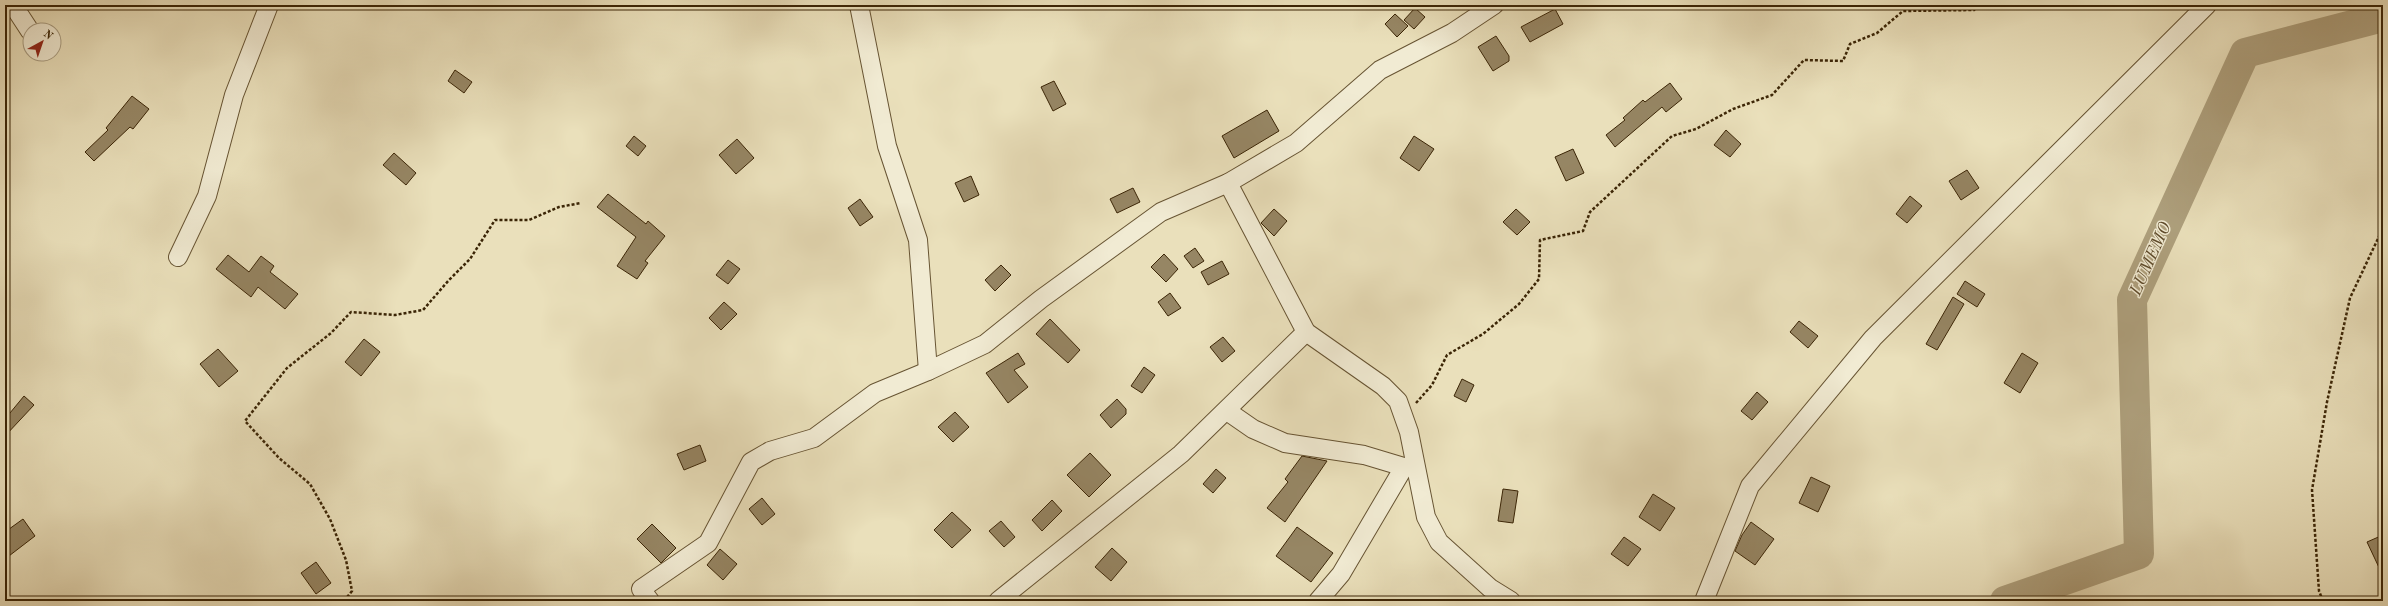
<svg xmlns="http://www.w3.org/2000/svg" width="2388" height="606" font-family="'Old Standard TT',serif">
<rect width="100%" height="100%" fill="#eae0bb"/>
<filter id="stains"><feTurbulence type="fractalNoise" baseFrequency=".005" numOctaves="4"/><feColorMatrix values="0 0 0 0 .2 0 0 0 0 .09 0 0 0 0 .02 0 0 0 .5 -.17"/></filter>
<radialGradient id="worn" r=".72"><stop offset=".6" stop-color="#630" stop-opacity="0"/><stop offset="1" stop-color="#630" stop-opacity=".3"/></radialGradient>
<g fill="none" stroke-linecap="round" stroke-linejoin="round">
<path stroke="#aea07d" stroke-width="30" d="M 2005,601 L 2139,554 L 2132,300 L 2245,53 L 2383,17"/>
</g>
<g fill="#968664" stroke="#3b2506">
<path d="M 1415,8 L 1425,17 L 1414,29 L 1404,20 Z"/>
<path d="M 1555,9 L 1563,24 L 1530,42 L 1521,27 Z"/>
<path d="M 1395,14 L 1408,26 L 1397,37 L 1385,24 Z"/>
<path d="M 1496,36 L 1509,56 L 1509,61 L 1493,71 L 1478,47 Z"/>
<path d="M 455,70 L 472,82 L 464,93 L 448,81 Z"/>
<path d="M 1054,81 L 1066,104 L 1053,111 L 1041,87 Z"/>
<path d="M 1670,83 L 1682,99 L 1666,112 L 1662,107 L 1615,147 L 1606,135 L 1625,120 L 1623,118 L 1643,100 L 1645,102 Z"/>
<path d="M 132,96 L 149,109 L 133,129 L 130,127 L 94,161 L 85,152 L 108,130 L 106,128 Z"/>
<path d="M 1267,110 L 1279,131 L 1234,158 L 1222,136 Z"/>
<path d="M 1726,130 L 1741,144 L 1730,157 L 1714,145 Z"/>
<path d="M 634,136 L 646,146 L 638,156 L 626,146 Z"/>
<path d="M 1414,136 L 1434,149 L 1419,171 L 1400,158 Z"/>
<path d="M 737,139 L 754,158 L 736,174 L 719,155 Z"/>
<path d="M 1573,149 L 1584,173 L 1566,181 L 1555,157 Z"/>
<path d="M 394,153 L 416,173 L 406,185 L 383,165 Z"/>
<path d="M 1967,170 L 1979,188 L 1961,200 L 1949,181 Z"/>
<path d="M 971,176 L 979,195 L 964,202 L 955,183 Z"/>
<path d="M 1133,188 L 1140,202 L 1117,213 L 1110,199 Z"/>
<path d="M 608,194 L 646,224 L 648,221 L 665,236 L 645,261 L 648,263 L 637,279 L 617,266 L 636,237 L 597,207 Z"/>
<path d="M 1910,196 L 1922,206 L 1907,223 L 1896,214 Z"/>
<path d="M 860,199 L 873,217 L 860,226 L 848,208 Z"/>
<path d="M 1274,209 L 1287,221 L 1274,236 L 1261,223 Z"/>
<path d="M 1516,209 L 1530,222 L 1517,235 L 1503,222 Z"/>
<path d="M 1195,248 L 1204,261 L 1193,268 L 1184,256 Z"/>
<path d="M 1164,254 L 1178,269 L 1166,282 L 1151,267 Z"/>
<path d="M 228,255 L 249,272 L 261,256 L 274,266 L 270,272 L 298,294 L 285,309 L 258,287 L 251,297 L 216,269 Z"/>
<path d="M 728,260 L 740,269 L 728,284 L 716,275 Z"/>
<path d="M 1222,261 L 1229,274 L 1208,285 L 1201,272 Z"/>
<path d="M 1001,265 L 1011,275 L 995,291 L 985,280 Z"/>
<path d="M 1965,281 L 1985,294 L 1977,307 L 1957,294 Z"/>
<path d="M 1170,293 L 1181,308 L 1168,316 L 1158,302 Z"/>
<path d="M 1953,297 L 1964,304 L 1937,350 L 1926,344 Z"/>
<path d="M 724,302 L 737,314 L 721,330 L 709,318 Z"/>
<path d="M 1050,319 L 1080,350 L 1068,363 L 1036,334 Z"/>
<path d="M 1799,321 L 1818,336 L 1808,348 L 1790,332 Z"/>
<path d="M 1223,337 L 1235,351 L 1222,362 L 1210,347 Z"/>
<path d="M 364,339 L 380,352 L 361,376 L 345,362 Z"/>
<path d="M 218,349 L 238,371 L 219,387 L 200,364 Z"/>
<path d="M 1018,353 L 1025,364 L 1014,370 L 1028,387 L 1008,403 L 986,373 Z"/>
<path d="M 2022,353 L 2038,363 L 2020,393 L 2004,383 Z"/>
<path d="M 1144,367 L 1155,375 L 1142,393 L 1131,386 Z"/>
<path d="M 1462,379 L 1474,385 L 1466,402 L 1454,396 Z"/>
<path d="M 1757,392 L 1768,402 L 1752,420 L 1741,411 Z"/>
<path d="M 24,396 L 34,405 L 5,436 L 5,419 Z"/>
<path d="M 1117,399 L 1126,409 L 1126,414 L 1111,428 L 1100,415 Z"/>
<path d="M 955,412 L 969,427 L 953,442 L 938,427 Z"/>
<path d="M 700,445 L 706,461 L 684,470 L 677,454 Z"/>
<path d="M 1090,453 L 1111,475 L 1089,497 L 1067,475 Z"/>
<path d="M 1302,456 L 1327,461 L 1285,522 L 1267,508 L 1288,482 L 1285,479 Z"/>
<path d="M 1216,469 L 1226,478 L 1213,493 L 1203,484 Z"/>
<path d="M 1811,477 L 1830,486 L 1818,512 L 1799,503 Z"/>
<path d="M 1503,489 L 1518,491 L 1513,523 L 1498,521 Z"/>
<path d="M 1653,494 L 1675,508 L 1660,531 L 1639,517 Z"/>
<path d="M 762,498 L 775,514 L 762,525 L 749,509 Z"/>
<path d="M 1052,500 L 1062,511 L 1042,531 L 1032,520 Z"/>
<path d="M 952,512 L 971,530 L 952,548 L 934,530 Z"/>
<path d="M 23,519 L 35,536 L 5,559 L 5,532 Z"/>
<path d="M 1001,521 L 1015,537 L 1004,547 L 989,531 Z"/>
<path d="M 1751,522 L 1774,539 L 1755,565 L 1735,551 L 1742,535 Z"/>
<path d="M 652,524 L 676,548 L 661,563 L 637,539 Z"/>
<path d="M 1297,527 L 1333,553 L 1311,582 L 1276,556 Z"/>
<path d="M 2383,535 L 2383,576 L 2367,542 Z"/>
<path d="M 1624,537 L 1641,549 L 1628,566 L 1611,554 Z"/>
<path d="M 1112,548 L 1127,562 L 1111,581 L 1095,567 Z"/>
<path d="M 720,549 L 737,564 L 723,580 L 707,565 Z"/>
<path d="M 316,562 L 331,583 L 316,594 L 301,573 Z"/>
</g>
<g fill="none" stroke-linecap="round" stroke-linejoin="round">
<g stroke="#675433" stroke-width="20">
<g id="minor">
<path d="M 13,5 L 30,31"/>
<path d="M 859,5 L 887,146 L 918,240 L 928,371"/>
<path d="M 1228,183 L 1306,332 L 1383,386 L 1398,401 L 1409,432 L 1426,517 L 1439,542 L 1490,588 L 1511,601"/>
<path d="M 178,257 L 207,196 L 234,95 L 269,5"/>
<path d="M 1227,411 L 1253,429 L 1285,443 L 1364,455 L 1404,467"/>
<path d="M 650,601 L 641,589 L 708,543 L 751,462 L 770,451 L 814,438 L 875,393 L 928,371 L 985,344 L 1041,299 L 1161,212 L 1228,183 L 1296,143 L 1380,70 L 1452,33 L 1494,5"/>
<path d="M 998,601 L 1181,454 L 1306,332"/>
<path d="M 1318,601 L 1341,574 L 1404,467 L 1415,468"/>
<path d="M 1704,601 L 1750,486 L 1873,338 L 2207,5"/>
</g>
</g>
<g stroke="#3b2506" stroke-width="2.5" stroke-dasharray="3 2" stroke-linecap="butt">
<path d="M 835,5 L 844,8"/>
<path d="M 1416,403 L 1432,385 L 1447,355 L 1483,334 L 1519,304 L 1539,279 L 1540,240 L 1583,231 L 1590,212 L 1672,136 L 1696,129 L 1733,109 L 1772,95 L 1804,60 L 1843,61 L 1850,44 L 1877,33 L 1903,11 L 1974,10 L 1979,5"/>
<path d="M 344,601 L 352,591 L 346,560 L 330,519 L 310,484 L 279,458 L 245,421 L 287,368 L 331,333 L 351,312 L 395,315 L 423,310 L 449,280 L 470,259 L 495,220 L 529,220 L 559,207 L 581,203"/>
<path d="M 2323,601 L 2319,591 L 2312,490 L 2327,402 L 2350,298 L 2383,228"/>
</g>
<use href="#minor" stroke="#f1ebd3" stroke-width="18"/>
</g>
<g text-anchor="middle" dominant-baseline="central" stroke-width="3" stroke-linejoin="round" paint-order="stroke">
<g font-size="17" font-style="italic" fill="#5e4a2a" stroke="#f1ebd3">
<text transform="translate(2151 259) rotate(-66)">LUMEMO</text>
</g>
</g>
<rect width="2388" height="606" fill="none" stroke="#eae0bb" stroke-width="20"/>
<rect x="6" y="6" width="2376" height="594" fill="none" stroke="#3b2506" stroke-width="2"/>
<rect x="10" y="10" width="2368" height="586" fill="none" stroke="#3b2506"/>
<g transform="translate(42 42) rotate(40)"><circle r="19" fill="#f1ebd3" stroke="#a89c81"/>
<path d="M0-3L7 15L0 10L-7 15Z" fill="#8f2418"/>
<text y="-6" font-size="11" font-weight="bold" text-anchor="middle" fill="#3b2506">N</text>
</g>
<rect width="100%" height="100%" filter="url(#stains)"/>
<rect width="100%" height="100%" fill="url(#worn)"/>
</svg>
